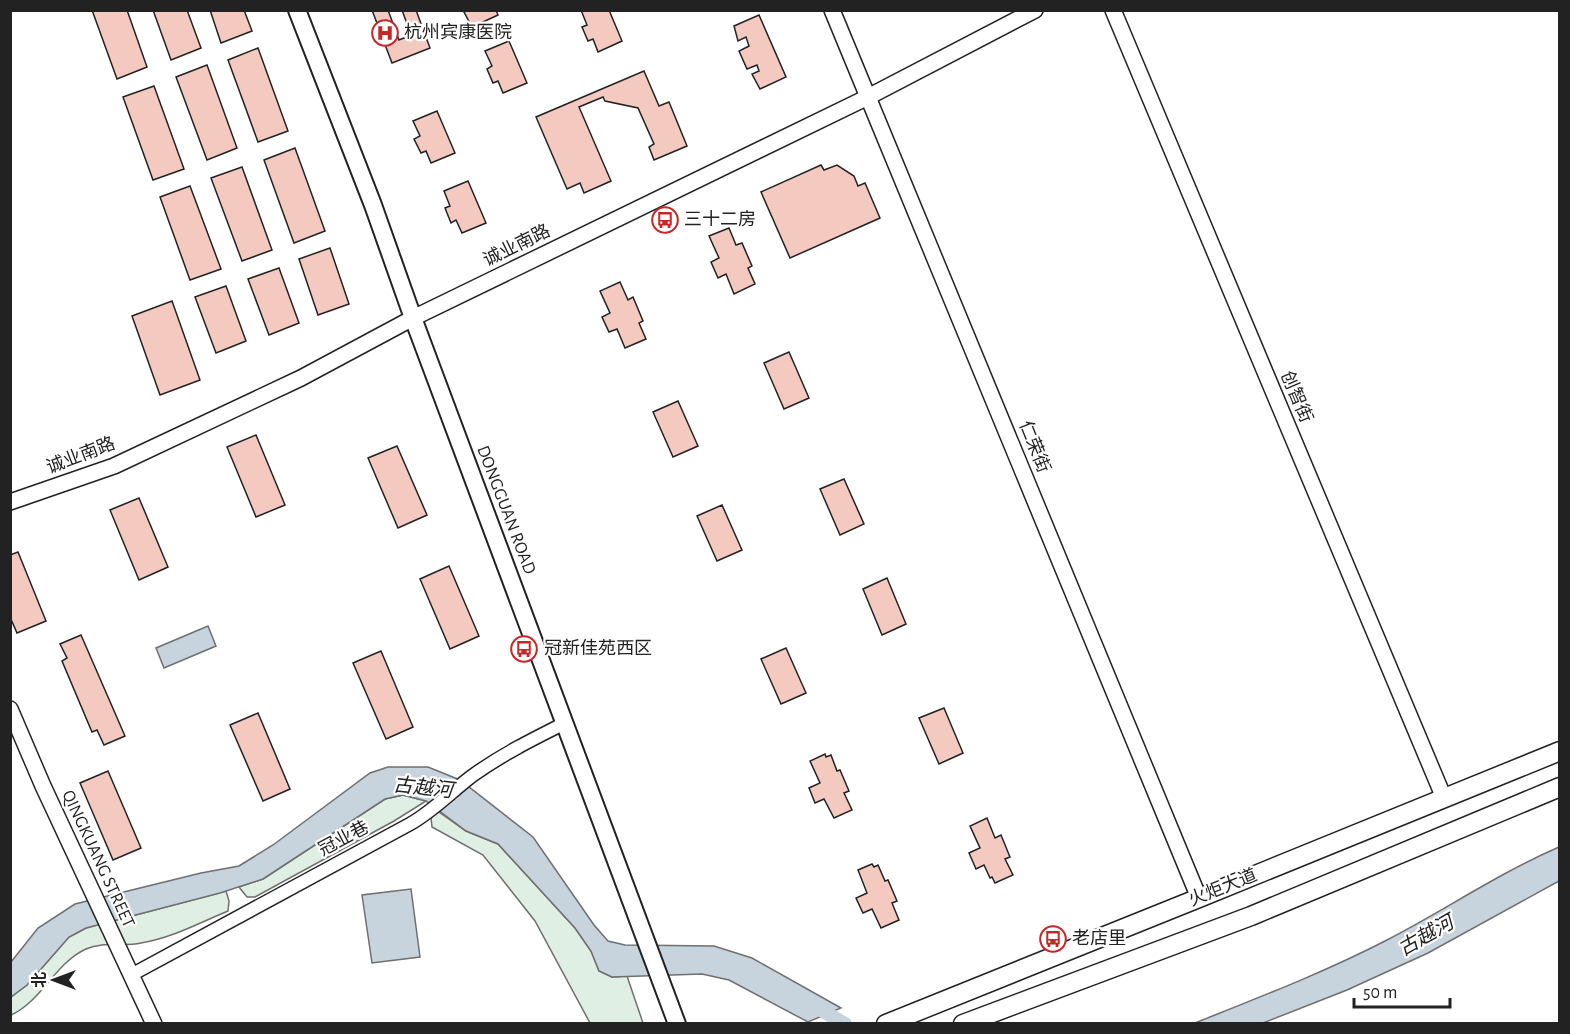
<svg xmlns="http://www.w3.org/2000/svg" width="1570" height="1034" font-family="'Alegreya Sans','Noto Sans SC',sans-serif">
<rect width="100%" height="100%" fill="#fff"/>
<g fill="#e0efe3" stroke="#6f6f6f" stroke-width="1.5">
<path d="M 403,795 L 426,801 L 394,821 L 255,897 L 247,897 L 239,887 L 263,879 L 385,799 Z"/>
<path d="M 436,810 L 466,831 L 498,844 L 575,928 L 591,951 L 599,971 L 612,977 L 627,976 L 643,1023 L 590,1023 L 535,921 L 483,855 L 432,827 L 431,818 Z"/>
<path d="M 226,891 L 229,901 L 228,911 C 199,923 172,938 141,943 C 123,947 104,941 86,949 C 55,963 42,1001 11,1015 L 11,997 L 27,985 L 69,937 L 86,928 Z"/>
</g>
<g fill="#c7d3dd" stroke="#6f6f6f" stroke-width="1.5">
<path d="M 208,626 L 216,646 L 164,668 L 156,648 Z"/>
<path d="M 388,767 L 428,767 L 460,780 L 533,837 L 594,925 L 608,941 L 625,945 L 714,946 L 752,958 L 841,1008 L 808,1022 L 729,980 L 702,974 L 612,977 L 599,971 L 591,951 L 575,928 L 498,844 L 466,831 L 426,801 L 403,795 L 385,799 L 263,879 L 220,893 L 86,928 L 69,937 L 27,985 L 11,997 L 11,962 L 38,928 L 75,904 L 201,873 L 239,866 L 273,845 L 370,773 Z"/>
<path d="M 1559,847 L 1559,881 L 1428,953 L 1347,990 L 1263,1023 L 1195,1023 C 1260,997 1325,972 1387,940 C 1445,910 1499,873 1559,847 Z"/>
<path d="M 411,889 L 420,957 L 372,963 L 362,895 Z"/>
</g>
<g fill="none" stroke-linecap="round" stroke-linejoin="round">
<path stroke="#c7d3dd" stroke-width="14" d="M 813,1005 L 845,1024"/>
</g>
<g fill="#f3c9c0" stroke="#222" stroke-width="1.5">
<path d="M 92,10 L 127,10 L 147,67 L 117,79 Z"/>
<path d="M 153,10 L 187,10 L 201,48 L 171,60 Z"/>
<path d="M 210,10 L 244,10 L 252,31 L 221,43 Z"/>
<path d="M 372,10 L 388,10 L 399,40 L 411,35 L 402,10 L 416,10 L 430,48 L 392,63 Z"/>
<path d="M 468,10 L 496,10 L 498,15 L 472,27 L 464,12 Z"/>
<path d="M 581,10 L 609,10 L 622,41 L 598,52 L 593,39 L 588,41 L 582,27 L 587,25 Z"/>
<path d="M 759,15 L 786,77 L 760,89 L 752,74 L 759,71 L 757,65 L 747,69 L 739,51 L 749,46 L 746,37 L 738,41 L 734,26 Z"/>
<path d="M 509,41 L 527,83 L 503,93 L 498,81 L 493,83 L 487,69 L 492,66 L 485,51 Z"/>
<path d="M 258,48 L 288,131 L 258,142 L 228,60 Z"/>
<path d="M 207,65 L 237,148 L 207,160 L 176,77 Z"/>
<path d="M 644,71 L 659,106 L 669,102 L 687,146 L 654,160 L 649,147 L 654,144 L 638,108 L 605,101 L 603,97 L 579,107 L 611,181 L 584,193 L 580,183 L 567,189 L 536,117 Z"/>
<path d="M 154,86 L 184,169 L 153,180 L 123,97 Z"/>
<path d="M 437,111 L 455,153 L 431,163 L 426,151 L 421,153 L 414,139 L 420,136 L 413,121 Z"/>
<path d="M 295,148 L 325,231 L 294,243 L 264,160 Z"/>
<path d="M 821,165 L 824,170 L 837,165 L 854,176 L 858,186 L 865,183 L 880,218 L 790,258 L 761,192 Z"/>
<path d="M 242,167 L 272,250 L 242,261 L 211,178 Z"/>
<path d="M 468,181 L 486,223 L 462,233 L 456,220 L 451,223 L 445,208 L 450,206 L 444,191 Z"/>
<path d="M 190,186 L 221,269 L 190,280 L 160,197 Z"/>
<path d="M 729,228 L 736,245 L 742,243 L 752,266 L 748,268 L 755,284 L 734,294 L 726,274 L 718,278 L 711,262 L 719,258 L 709,236 Z"/>
<path d="M 330,248 L 349,304 L 318,315 L 299,259 Z"/>
<path d="M 279,268 L 299,323 L 269,335 L 248,279 Z"/>
<path d="M 620,282 L 628,300 L 633,297 L 643,321 L 639,323 L 646,339 L 625,348 L 617,329 L 609,332 L 602,317 L 610,313 L 600,291 Z"/>
<path d="M 226,286 L 246,341 L 216,353 L 195,297 Z"/>
<path d="M 172,301 L 200,380 L 160,395 L 132,316 Z"/>
<path d="M 789,352 L 809,398 L 784,409 L 764,363 Z"/>
<path d="M 678,401 L 698,446 L 673,457 L 653,412 Z"/>
<path d="M 256,435 L 285,505 L 256,517 L 227,447 Z"/>
<path d="M 397,446 L 427,515 L 398,528 L 368,458 Z"/>
<path d="M 844,479 L 864,524 L 840,535 L 820,489 Z"/>
<path d="M 139,498 L 168,567 L 139,580 L 110,510 Z"/>
<path d="M 722,505 L 742,550 L 717,561 L 697,516 Z"/>
<path d="M 18,552 L 46,621 L 17,633 L 10,617 L 10,555 Z"/>
<path d="M 449,566 L 479,636 L 450,649 L 420,579 Z"/>
<path d="M 887,578 L 906,624 L 882,635 L 863,589 Z"/>
<path d="M 81,635 L 125,736 L 104,745 L 97,730 L 92,732 L 62,661 L 67,658 L 60,644 Z"/>
<path d="M 786,648 L 806,693 L 781,704 L 761,659 Z"/>
<path d="M 381,651 L 413,727 L 386,739 L 353,663 Z"/>
<path d="M 944,708 L 963,753 L 939,764 L 919,718 Z"/>
<path d="M 258,713 L 290,789 L 263,801 L 230,725 Z"/>
<path d="M 825,754 L 826,757 L 831,755 L 837,771 L 840,770 L 849,791 L 844,793 L 852,810 L 834,818 L 824,799 L 815,803 L 809,788 L 820,783 L 810,761 Z"/>
<path d="M 108,771 L 141,848 L 113,860 L 80,783 Z"/>
<path d="M 987,818 L 995,838 L 1001,835 L 1010,857 L 1005,859 L 1013,875 L 995,883 L 992,877 L 990,878 L 984,865 L 976,869 L 969,853 L 980,848 L 970,826 Z"/>
<path d="M 872,864 L 874,867 L 878,865 L 885,881 L 888,880 L 897,901 L 892,903 L 899,920 L 881,928 L 872,909 L 863,913 L 856,898 L 867,893 L 858,870 Z"/>
</g>
<g fill="none" stroke-linecap="round" stroke-linejoin="round">
<g stroke="#222" stroke-width="15">
<path id="minor" d="M 131,975 L 410,824 C 433,811 451,792 472,776 C 501,755 533,739 565,723"/>
</g>
<g stroke="#222" stroke-width="18">
<g id="tertiary">
<path d="M 832,10 L 1199,898"/>
<path d="M 1113,10 L 1444,798"/>
<path d="M 10,502 L 114,466 L 301,378 L 413,318 L 868,97 L 1035,10"/>
<path d="M 10,709 L 43,786 L 154,1024"/>
</g>
</g>
<g stroke="#222" stroke-width="20">
<path id="secondary" d="M 297,10 L 373,205 L 413,318 L 677,1024"/>
</g>
<g stroke="#222" stroke-width="21">
<g id="primary">
<path d="M 886,1024 L 1199,898 L 1560,751"/>
<path d="M 963,1024 L 1251,916 L 1560,787"/>
</g>
</g>
<use href="#minor" stroke="#fff" stroke-width="12"/>
<use href="#tertiary" stroke="#fff" stroke-width="15"/>
<use href="#secondary" stroke="#fff" stroke-width="16"/>
<use href="#primary" stroke="#fff" stroke-width="18"/>
</g>
<defs>
<g id="hospital-ring" transform="scale(1.35)"><circle r="9.5" fill="#fff" stroke="#c62828" stroke-width="1.5"/><path d="M-5-5h3v3.5h4V-5h3V5h-3V1.5h-4V5h-3Z" fill="#c62828"/></g>
<g id="bus-ring" transform="scale(1.35)"><circle r="9.5" fill="#fff" stroke="#c62828" stroke-width="1.5"/><path d="M-5-6H5V4H4V6H2V4H-2V6H-4V4H-5ZM-3.5-4V0h7V-4ZM-3.5 1.2v1.5H-2V1.2ZM2 1.2v1.5H3.5V1.2Z" fill="#c62828"/></g>
</defs>
<g fill-rule="evenodd">
<use href="#hospital-ring" x="385" y="33"/>
<use href="#bus-ring" x="665" y="220"/>
<use href="#bus-ring" x="524" y="649"/>
<use href="#bus-ring" x="1053" y="939"/>
</g>
<g text-anchor="middle" dominant-baseline="central" stroke-width="4.5" stroke-linejoin="round" paint-order="stroke">
<g font-size="18" fill="#222" stroke="#fff" text-anchor="start">
<text x="404" y="33">杭州宾康医院</text>
<text x="684" y="220">三十二房</text>
<text x="544" y="649">冠新佳苑西区</text>
<text x="1072" y="939">老店里</text>
</g>
<g font-size="18" fill="#222" stroke="#fff">
<text transform="translate(517 246) rotate(-26)">诚业南路</text>
<text transform="translate(1296 397) rotate(67)">创智街</text>
<text transform="translate(1034 447) rotate(68)">仁荣街</text>
<text transform="translate(81 456) rotate(-21)">诚业南路</text>
<text transform="translate(506 510) rotate(69)">DONGGUAN ROAD</text>
<text transform="translate(344 839) rotate(-28)">冠业巷</text>
<text transform="translate(98 859) rotate(65)">QINGKUANG STREET</text>
<text transform="translate(1223 888) rotate(-22)">火炬大道</text>
</g>
<g font-size="20" font-style="italic" fill="#222" stroke="#fff">
<text transform="translate(423 788) rotate(6)">古越河</text>
<text transform="translate(1426 936) rotate(-30)">古越河</text>
</g>
</g>
<rect width="1570" height="1034" fill="none" stroke="#222222" stroke-width="24"/>
<g transform="translate(54 980) rotate(270)" stroke="#ffffff" stroke-width="4.5" paint-order="stroke">
<path d="M0-4.5L10 22L0 15L-10 22Z" fill="#222222"/>
<text y="-9" font-size="16" font-weight="bold" text-anchor="middle" fill="#222222">北</text>
</g>
<path d="M1354 998v9h96v-9" fill="none" stroke="#222222" stroke-width="3"/>
<text x="1363" y="998" font-size="18" fill="#222222" stroke="#ffffff" stroke-width="4.5" paint-order="stroke">50 m</text>
</svg>
